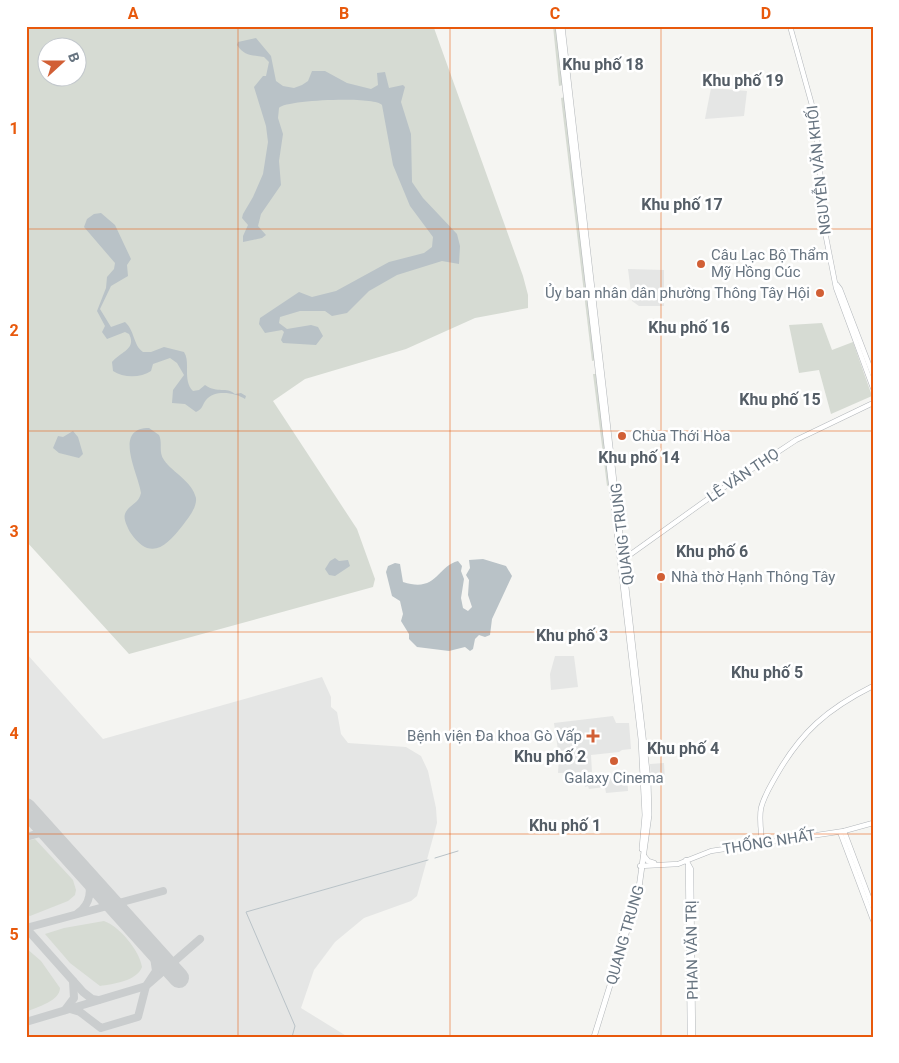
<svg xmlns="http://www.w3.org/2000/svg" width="899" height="1063" font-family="Roboto,sans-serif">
<rect width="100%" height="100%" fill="#f5f5f2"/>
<g fill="#e5e6e5">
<path d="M 711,88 L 747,91 L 744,116 L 705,119 Z"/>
<path d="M 628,269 L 664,270 L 664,306 L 639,306 L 632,301 Z"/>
<path d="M 26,653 L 103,739 L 322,677 L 331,697 L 331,707 L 337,712 L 341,734 L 348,743 L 406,747 L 421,756 L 428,771 L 436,808 L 437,823 L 417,896 L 411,901 L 364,918 L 335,942 L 314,970 L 301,1008 L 348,1037 L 26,1037 Z"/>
<path d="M 555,656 L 574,656 L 578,687 L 551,690 L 550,674 Z"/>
<path d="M 613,716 L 616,723 L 629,723 L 631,749 L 622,750 L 619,752 L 591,755 L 592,772 L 558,773 L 559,757 L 554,723 Z"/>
<path d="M 664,763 L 665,782 L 651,782 L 650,764 Z"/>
<path d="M 627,773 L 628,791 L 606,793 L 605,787 L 589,789 L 588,786 L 585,787 L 583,777 Z"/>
</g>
<g fill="#d6dbd3" fill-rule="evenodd">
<path d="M 26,26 L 434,28 L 523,276 L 528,295 L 528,308 L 475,318 L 406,349 L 305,379 L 273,401 L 357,529 L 375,579 L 373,587 L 129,654 L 26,541 ZM 48,48 L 78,48 L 78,78 L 48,78 Z"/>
<path d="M 553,26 L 557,26 L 563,85 L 559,86 Z"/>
<path d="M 565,97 L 596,360 L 592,361 L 561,98 Z"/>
<path d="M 822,323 L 832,350 L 853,342 L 872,396 L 831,414 L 819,370 L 799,373 L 789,325 Z"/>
<path d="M 593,374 L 598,374 L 610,485 L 607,486 Z"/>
<path d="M 35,839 L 73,880 L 76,890 L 75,895 L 68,901 L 30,916 L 26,914 L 26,841 Z"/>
<path d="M 104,921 C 119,926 140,951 142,967 C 137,981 113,984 100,986 L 70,963 L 45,934 L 64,928 Z"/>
<path d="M 26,948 L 41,961 L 60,988 C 60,1001 37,1007 26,1012 Z"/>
</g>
<g fill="#b9c2c7">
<path d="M 256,38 L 271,56 L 276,81 L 283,86 L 294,88 L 302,85 L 308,81 L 312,71 L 325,71 L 347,83 L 371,89 L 378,85 L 377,73 L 385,72 L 389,88 L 403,85 L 405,87 L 401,102 L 411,134 L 412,182 L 423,198 L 457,234 L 460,246 L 459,264 L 442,261 L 397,275 L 369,291 L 347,313 L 332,316 L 325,311 L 300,311 L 280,317 L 279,323 L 287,329 L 311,325 L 318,327 L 323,336 L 316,345 L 283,343 L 281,340 L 284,332 L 282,330 L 265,333 L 259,324 L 260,318 L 299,292 L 312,297 L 336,291 L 389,262 L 424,253 L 432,247 L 433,237 L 410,206 L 393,165 L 382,105 C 374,96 285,100 279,108 L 278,118 L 283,134 L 279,161 L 281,185 L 261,214 L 258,226 L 266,235 L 262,238 L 243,242 L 243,236 L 248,225 L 242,218 L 243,214 L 253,197 L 263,174 L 268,142 L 266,126 L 254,87 L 263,76 L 266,76 L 269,62 L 264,57 C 252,55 244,56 237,45 L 238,42 Z"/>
<path d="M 101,213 L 115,225 L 131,259 L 127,265 L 128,276 L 111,286 L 100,309 L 111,327 L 125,322 C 135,331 133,345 143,352 L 151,352 L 164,347 L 184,352 C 191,362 182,380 193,391 L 199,390 L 205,385 C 218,394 226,386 235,394 L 241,393 L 246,396 L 245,399 C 236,393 215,389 206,400 C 202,405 203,409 196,412 L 185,404 L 172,403 L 173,390 L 184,375 L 177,363 L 170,358 L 153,364 L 151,371 C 141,378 123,378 113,371 L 112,362 C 120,352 137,349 129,334 L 125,332 L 107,339 L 102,332 L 105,326 L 97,311 L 106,288 L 107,277 L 114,269 L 115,263 L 84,227 L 87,219 L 94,214 Z"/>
<path d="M 149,428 L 159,435 C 163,443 158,452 164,460 C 173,473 192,481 196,498 C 197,508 188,518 183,525 C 166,547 150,562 130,532 C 128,528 123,519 125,514 C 128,505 139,504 141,493 C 139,475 112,428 149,428 Z"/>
<path d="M 73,431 L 78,437 L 83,454 L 79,458 L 59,453 L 53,448 L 58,436 L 63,437 Z"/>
<path d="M 335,558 L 339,561 L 348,560 L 350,566 L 335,576 L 329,575 L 325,569 L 330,561 Z"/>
<path d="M 483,559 L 506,566 L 512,576 L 492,619 L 490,635 L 485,637 L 479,635 L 475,639 L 473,649 L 470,651 L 465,647 L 449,651 L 417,647 L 409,639 L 409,634 L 401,621 L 403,614 L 400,601 L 392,596 L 386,572 L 388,566 L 395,563 L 400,564 L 403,582 C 437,593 436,567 458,561 L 462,566 L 461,571 L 464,579 L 461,598 L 463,608 L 468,611 L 472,607 L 468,595 L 469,580 L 466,575 L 470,568 L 469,560 Z"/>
</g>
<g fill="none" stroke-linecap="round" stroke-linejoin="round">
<g stroke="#b9c2c7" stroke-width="1">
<path d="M 435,858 L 458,851"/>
<path d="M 292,1037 L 295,1026 L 246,912 L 428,860"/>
</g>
<g stroke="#cacdce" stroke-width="8">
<path d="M 26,837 L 47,831"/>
<path d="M 78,913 C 91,904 92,889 87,875"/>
<path d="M 26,928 L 163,891"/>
<path d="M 26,928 L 83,992 L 92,999 L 98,1000"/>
<path d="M 70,1009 L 80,1012 L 101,1028 L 138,1017 L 146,986 L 200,939"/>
<path d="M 65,1010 L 74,998 L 73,981"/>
<path d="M 26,1022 L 146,986 L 156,971 L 153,950"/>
</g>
<path stroke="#cacdce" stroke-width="20" d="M 26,808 L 179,978"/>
<g stroke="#b3b7bb" stroke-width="5.5">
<g id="secondary">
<path d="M 790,26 L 815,116 L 826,237 L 836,288 L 873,388"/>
<path d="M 837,285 L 840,289 L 873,375"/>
<path d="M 624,559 L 726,486 L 796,440 L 873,403"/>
<path d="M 844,831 L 873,908"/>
<path d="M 840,832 L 873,920"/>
<path d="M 762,842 C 761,831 759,819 761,808 C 764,796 770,787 776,776 C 801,732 827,709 873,686"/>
<path d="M 686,860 L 691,869 L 693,1037"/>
<path d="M 688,865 L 690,1037"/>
<path d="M 640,866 L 678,864 L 711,851 L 844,831 L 873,823"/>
</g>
</g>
<g stroke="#b2b6b9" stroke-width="6">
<g id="primary">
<path d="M 558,26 L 641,739 L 645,815 L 642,849"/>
<path d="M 562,26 L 648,780 L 649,815 L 638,895 L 594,1037"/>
<path d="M 644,856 L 648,861 L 654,863"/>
<path d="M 608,981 L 637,887"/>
</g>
</g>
<use href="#secondary" stroke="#fff" stroke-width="4.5"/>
<use href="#primary" stroke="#fff" stroke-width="5"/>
</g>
<path fill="none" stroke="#e8590c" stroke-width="1" stroke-opacity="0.55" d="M 238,26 L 238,1037M 450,26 L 450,1037M 661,26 L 661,1037M 26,229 L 873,229M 26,431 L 873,431M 26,632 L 873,632M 26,834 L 873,834"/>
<g fill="#d15f35" stroke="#fff" stroke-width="2">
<circle cx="701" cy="264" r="5"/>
<circle cx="820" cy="293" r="5"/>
<circle cx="622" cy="436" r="5"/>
<circle cx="661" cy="577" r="5"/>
<path d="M590.5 728.5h5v5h5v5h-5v5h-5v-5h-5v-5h5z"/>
<circle cx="614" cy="761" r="5"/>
</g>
<g text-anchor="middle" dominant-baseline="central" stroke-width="5" stroke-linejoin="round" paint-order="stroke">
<g font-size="15" fill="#677480" stroke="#fff">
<text transform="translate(819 170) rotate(-96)">NGUYỄN VĂN KHỐI</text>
<text transform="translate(743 475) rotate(-34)">LÊ VĂN THỌ</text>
<text transform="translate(622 534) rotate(-97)">QUANG TRUNG</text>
<text transform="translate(769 842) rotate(-9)">THỐNG NHẤT</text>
<text transform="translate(625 935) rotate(-74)">QUANG TRUNG</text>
<text transform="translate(692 950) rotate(-91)">PHAN VĂN TRỊ</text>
</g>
<g font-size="15" fill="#677480" stroke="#fff" text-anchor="start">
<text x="711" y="255">Câu Lạc Bộ Thẩm<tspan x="711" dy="17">Mỹ Hồng Cúc</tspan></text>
<text x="810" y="293" text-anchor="end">Ủy ban nhân dân phường Thông Tây Hội</text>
<text x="632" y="436">Chùa Thới Hòa</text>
<text x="671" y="577">Nhà thờ Hạnh Thông Tây</text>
<text x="582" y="736" text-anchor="end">Bệnh viện Đa khoa Gò Vấp</text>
<text x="614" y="778" text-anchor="middle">Galaxy Cinema</text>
</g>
<g font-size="16" font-weight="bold" fill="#545d66" stroke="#fff">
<text x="603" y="64">Khu phố 18</text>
<text x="743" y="80">Khu phố 19</text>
<text x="682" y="204">Khu phố 17</text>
<text x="689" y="327">Khu phố 16</text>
<text x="780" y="399">Khu phố 15</text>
<text x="639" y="457">Khu phố 14</text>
<text x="712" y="551">Khu phố 6</text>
<text x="572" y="635">Khu phố 3</text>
<text x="767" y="672">Khu phố 5</text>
<text x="683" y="748">Khu phố 4</text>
<text x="550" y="756">Khu phố 2</text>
<text x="565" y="825">Khu phố 1</text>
</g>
</g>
<rect width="899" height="1063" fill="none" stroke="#ffffff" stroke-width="55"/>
<g transform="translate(62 62) rotate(69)"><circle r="24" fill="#ffffff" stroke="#c2c7cc"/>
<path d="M0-4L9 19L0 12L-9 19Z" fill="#d15f35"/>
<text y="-8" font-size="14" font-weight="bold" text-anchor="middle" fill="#677480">B</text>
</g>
<rect x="28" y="28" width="844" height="1008" fill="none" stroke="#e8590c" stroke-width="2"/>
<g font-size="16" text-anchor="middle" font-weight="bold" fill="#e8590c">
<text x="133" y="19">A</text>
<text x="344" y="19">B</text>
<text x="555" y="19">C</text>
<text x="766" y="19">D</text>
<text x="14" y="134">1</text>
<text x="14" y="336">2</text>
<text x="14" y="537">3</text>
<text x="14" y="739">4</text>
<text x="14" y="940">5</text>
</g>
</svg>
